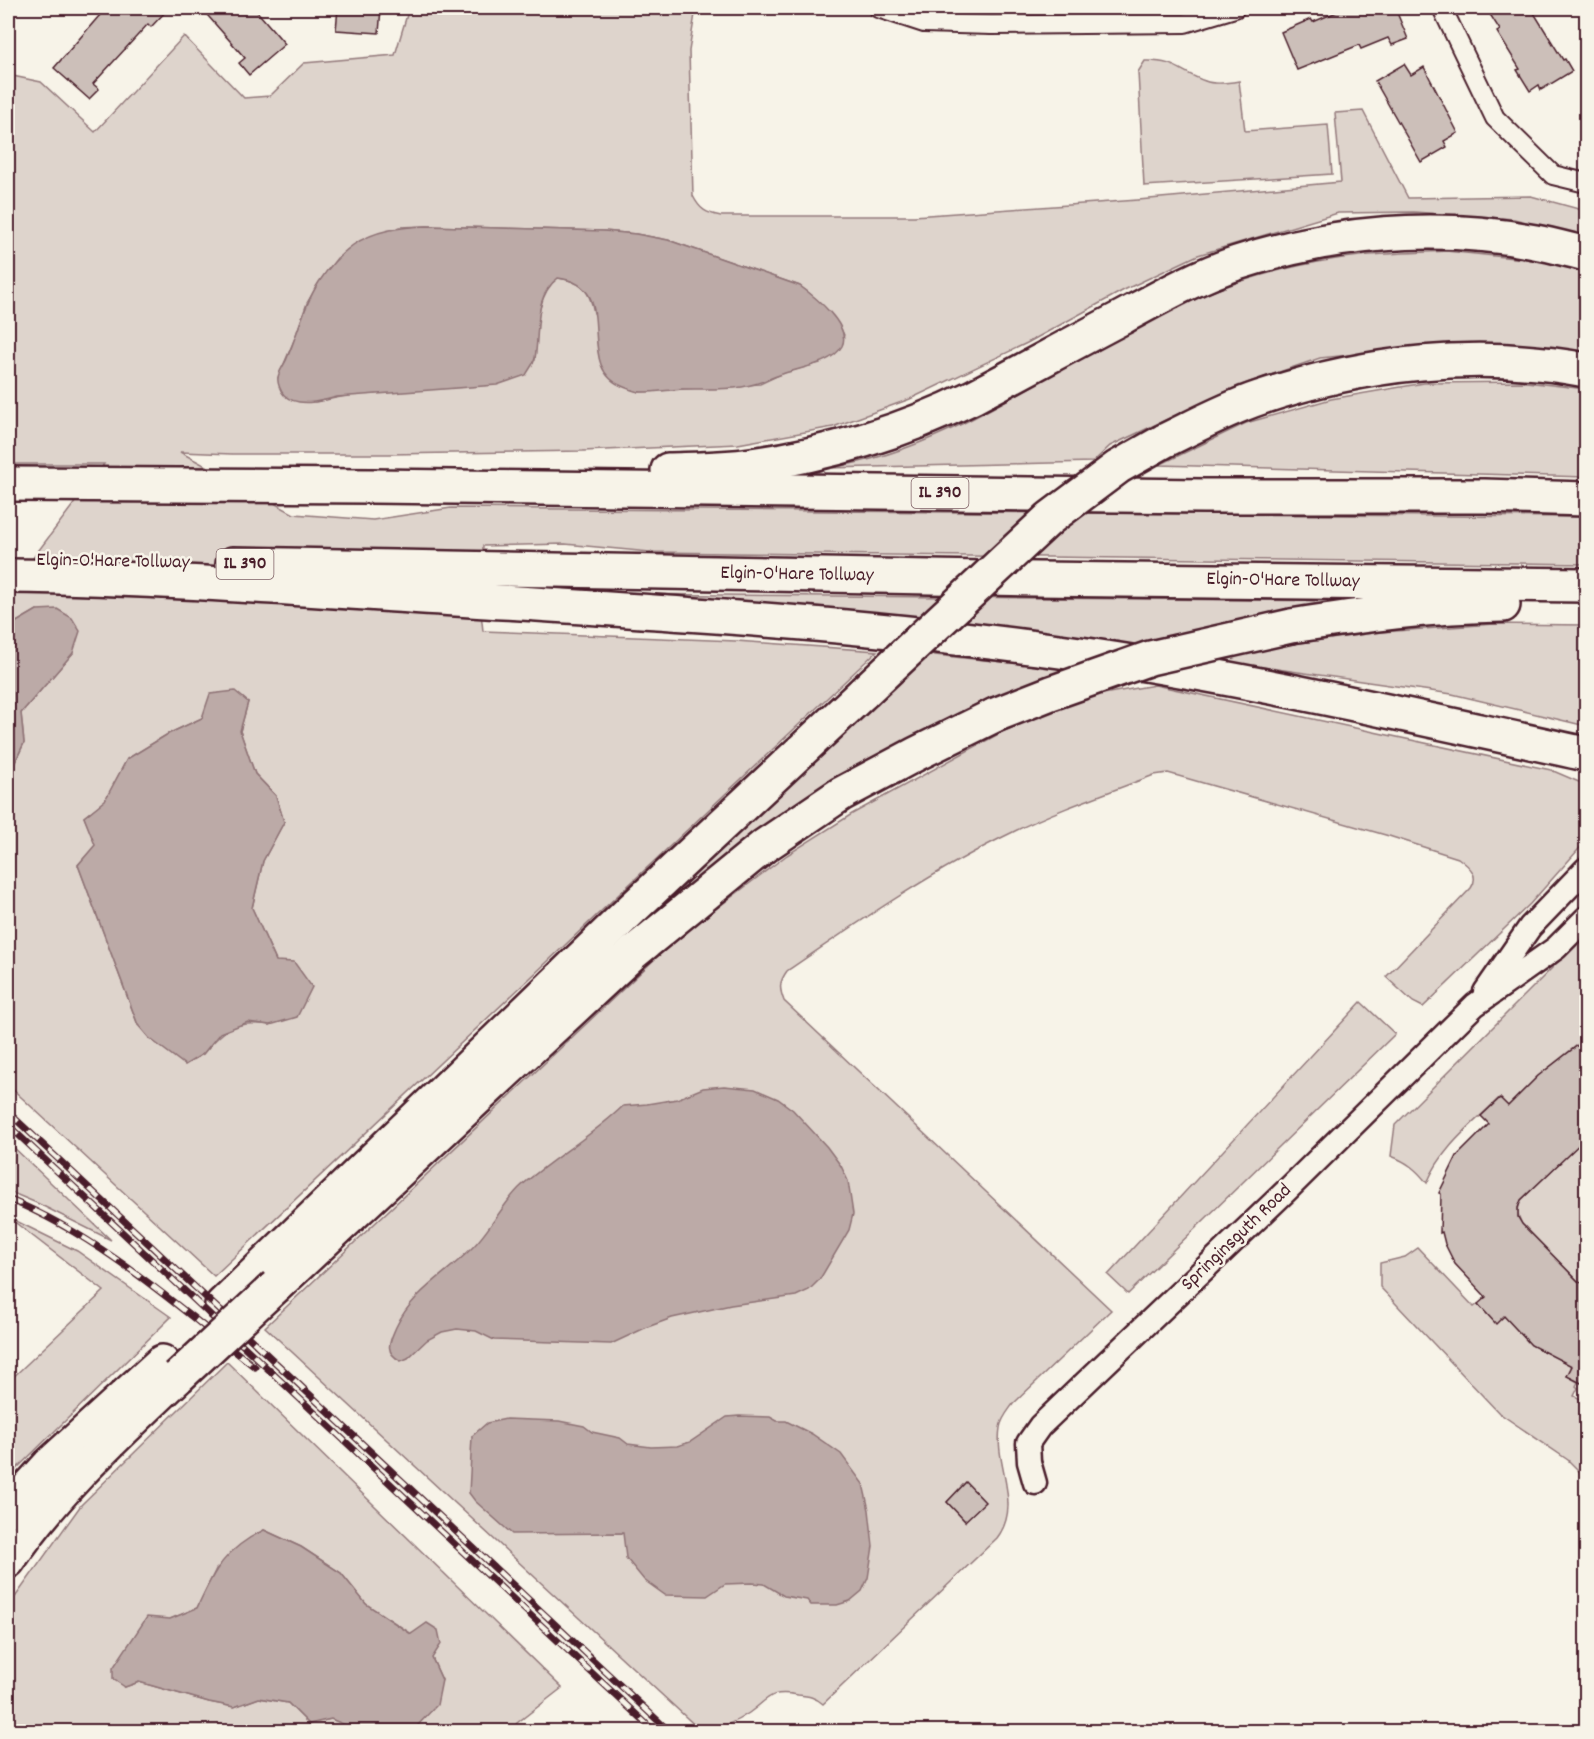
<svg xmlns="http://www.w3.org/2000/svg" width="1594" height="1739" font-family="Dekko,sans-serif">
<rect width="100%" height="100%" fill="#f7f3e8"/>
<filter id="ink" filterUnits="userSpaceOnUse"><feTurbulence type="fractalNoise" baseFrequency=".0167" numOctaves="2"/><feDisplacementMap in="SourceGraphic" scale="12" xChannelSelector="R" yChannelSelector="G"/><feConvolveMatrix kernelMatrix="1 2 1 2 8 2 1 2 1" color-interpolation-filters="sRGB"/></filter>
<g filter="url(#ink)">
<g fill="#ded4cc" stroke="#947a7c" stroke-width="1.5" fill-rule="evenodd">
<path d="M 409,8 L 696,8 L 689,51 L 693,196 C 700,210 706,213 721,216 L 914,216 L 1138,200 L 1341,182 L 1335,113 L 1363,111 L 1408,198 L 1531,196 L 1586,211 L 1586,237 L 1514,219 L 1414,212 L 1338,213 L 1198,255 L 1124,290 L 1027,343 L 910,399 L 833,427 L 738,444 L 583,451 L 389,454 L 232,454 L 180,452 L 294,514 L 373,520 L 451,508 L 1580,517 L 1586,517 L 1586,564 L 650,552 L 565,544 L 483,546 L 481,613 L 483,631 L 736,641 L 877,651 L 214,1276 L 8,1085 L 8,777 L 24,743 L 21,713 L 73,653 L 37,610 L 8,627 L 8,591 L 104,464 L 8,464 L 8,75 L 41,82 L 95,132 L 184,36 L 244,98 L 270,96 L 304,63 L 395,55 ZM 427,226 L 604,231 L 636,234 L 668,240 L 800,286 C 818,299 834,314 844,335 L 820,363 L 783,373 L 760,384 L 639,392 L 594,313 C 590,290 581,281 558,278 C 535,295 537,333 535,360 L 315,402 L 278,378 L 295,338 L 307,303 L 319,283 L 337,258 L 399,227 ZM 248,702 L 240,731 L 255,774 L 276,796 L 284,822 L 263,861 L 252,908 L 276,961 L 270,1025 C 235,1020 225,1027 203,1054 L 138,1025 L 78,865 L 96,845 L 84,817 L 105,801 L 127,759 L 168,734 L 202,718 Z"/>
<path d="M 1145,61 C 1175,60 1180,72 1205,81 C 1215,85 1228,83 1239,81 L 1245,131 L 1328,125 L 1332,174 L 1144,186 L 1138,72 Z"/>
<path d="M 1446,251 L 1544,261 L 1586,272 L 1586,353 L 1469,343 L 1320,358 L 1238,386 L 1110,446 L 1093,462 L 828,468 C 968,448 1077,344 1206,294 C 1252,275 1310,261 1360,256 C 1388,253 1417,253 1446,251 Z"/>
<path d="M 1526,382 L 1586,389 L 1586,477 L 1159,465 L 1246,423 L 1331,399 L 1424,383 Z"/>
<path d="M 626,594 L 1348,601 L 1287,611 L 1130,649 Z"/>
<path d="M 1494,624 L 1586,625 L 1586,726 L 1452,694 L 1214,660 L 1293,644 L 1381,632 Z"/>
<path d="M 925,654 L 1072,669 L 806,801 L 707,871 L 641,927 L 636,921 Z"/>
<path d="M 1155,685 L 1551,770 L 1586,785 L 1586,841 L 1530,904 L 1423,1007 L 1413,1002 L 1386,977 L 1471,888 C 1480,875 1469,866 1458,858 L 1389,836 L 1168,773 L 1154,775 C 1107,793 1059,809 1013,832 C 934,870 860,921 787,971 C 779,982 779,988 784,1001 L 1111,1310 L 1013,1404 C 1008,1411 1001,1419 1000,1428 C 994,1465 1023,1504 997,1538 L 823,1704 C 815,1697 809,1696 798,1695 C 768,1690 770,1698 749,1713 C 736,1722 716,1731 701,1731 L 265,1327 L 675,940 L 787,855 L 852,814 L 1002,732 L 1080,698 ZM 965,1483 L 965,1521 L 947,1502 Z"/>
<path d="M 1586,934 L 1586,1038 L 1538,1076 L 1508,1106 L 1499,1098 C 1471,1126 1443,1146 1427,1183 C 1416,1169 1407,1162 1391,1156 L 1395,1125 Z"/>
<path d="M 1361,1002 L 1395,1034 L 1128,1294 L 1108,1275 Z"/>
<path d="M 1586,1137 L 1586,1285 L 1578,1281 L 1522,1224 C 1517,1215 1517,1210 1521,1200 Z"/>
<path d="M 8,1142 L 111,1240 L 39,1204 L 8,1191 Z"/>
<path d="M 8,1217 L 77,1251 L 171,1317 L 8,1477 L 8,1382 L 104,1291 Z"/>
<path d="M 1418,1248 L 1474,1307 L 1478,1304 L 1496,1323 L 1504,1316 L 1531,1345 L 1572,1366 L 1567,1376 L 1578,1382 L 1576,1386 L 1578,1388 L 1574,1396 L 1585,1401 L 1586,1399 L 1586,1478 L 1568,1460 L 1499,1413 L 1380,1287 L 1380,1263 L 1405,1257 Z"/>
<path d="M 227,1362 L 562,1688 L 517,1723 L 512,1731 L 419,1731 L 418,1726 L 442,1680 L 432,1658 L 412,1634 L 366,1604 L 341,1573 L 301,1547 L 264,1530 L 216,1569 L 197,1608 L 170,1619 L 125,1687 L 139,1682 L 209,1702 L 234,1707 L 259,1698 L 288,1703 L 309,1724 L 331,1719 L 360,1731 L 8,1732 L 8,1607 L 81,1505 Z"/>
</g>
<g fill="#bcaaa7" stroke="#8e7275" stroke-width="1.5">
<path d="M 427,226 L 604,231 L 636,234 L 668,240 L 800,286 C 814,296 852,326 842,346 C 832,364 803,367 785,373 C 770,378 758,385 742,387 C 723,390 702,389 682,389 C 669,390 655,392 641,392 C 636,392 629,389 624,387 C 570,367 625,286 558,278 C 533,296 540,331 535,358 C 534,364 529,369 526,375 L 497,385 L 337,397 C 322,401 297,408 284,395 C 281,392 277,383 278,378 C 278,372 285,364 287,358 C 298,333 304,305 319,282 C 328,268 339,255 353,245 C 375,230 401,227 427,226 Z"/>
<path d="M 57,609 L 72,618 L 80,631 L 73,653 L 21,713 L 24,743 L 8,777 L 8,627 L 37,610 Z"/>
<path d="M 235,691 L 248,702 L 240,731 L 255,774 L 276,796 L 284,822 L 263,861 L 252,908 L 276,961 L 294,962 L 312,987 L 297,1017 L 270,1025 L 248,1022 L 220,1033 L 203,1054 L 185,1065 L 149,1038 L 138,1025 L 78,865 L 95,845 L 84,817 L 105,800 L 127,759 L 168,734 L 202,718 L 210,694 Z"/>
<path d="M 724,1086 L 755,1089 L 778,1099 L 793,1110 L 827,1147 L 841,1166 L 848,1181 L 853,1214 L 849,1230 L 820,1279 L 809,1290 L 796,1296 L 731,1305 L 672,1318 L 645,1328 L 611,1344 L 494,1340 L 476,1331 L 457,1329 L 442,1332 L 427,1340 L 408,1358 L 401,1361 C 383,1352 390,1341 396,1327 C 413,1291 444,1276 471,1249 C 490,1231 501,1206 519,1188 C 552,1158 591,1137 623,1106 L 647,1104 L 677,1099 L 703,1088 Z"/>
<path d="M 739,1416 L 770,1417 L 777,1421 L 786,1421 L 812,1434 L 841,1454 L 863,1484 L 869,1510 L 873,1546 L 868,1578 L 862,1591 L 850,1601 L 837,1605 L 811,1605 L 807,1600 L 784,1596 L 764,1584 L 752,1583 L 725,1584 L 707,1596 L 665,1595 L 644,1580 L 626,1558 L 623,1533 L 512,1534 L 475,1501 L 469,1493 L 472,1436 L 487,1423 L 506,1419 L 559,1421 L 584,1426 L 592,1432 L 620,1438 L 628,1444 L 651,1447 L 677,1446 L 690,1442 L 727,1417 Z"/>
<path d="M 264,1530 L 301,1547 L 341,1573 L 366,1604 L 411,1634 L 427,1623 L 438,1630 L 441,1644 L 432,1658 L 442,1680 L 437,1705 L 418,1725 L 419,1731 L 360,1731 L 331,1719 L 309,1724 L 288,1703 L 259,1698 L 234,1707 L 209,1702 L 139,1682 L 125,1687 L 113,1679 L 113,1668 L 147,1617 L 170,1619 L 197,1608 C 214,1570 225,1549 264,1530 Z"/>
</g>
<g fill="#ccbfb9" stroke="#4a1f2b" stroke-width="1.5">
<path d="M 106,8 L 169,8 L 151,27 L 148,24 L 93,84 L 99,89 L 89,99 L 54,68 Z"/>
<path d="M 201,8 L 254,8 L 285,44 L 249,75 L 239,63 L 245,58 Z"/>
<path d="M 338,8 L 381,8 L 379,33 L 336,30 Z"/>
<path d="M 1346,8 L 1395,8 L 1408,39 L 1392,45 L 1388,38 L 1361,49 L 1359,45 L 1297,70 L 1281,32 L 1311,19 L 1313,22 Z"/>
<path d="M 1486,8 L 1531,8 L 1563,60 L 1565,59 L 1572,71 L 1541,90 L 1539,85 L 1530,91 L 1517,70 L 1520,69 L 1497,32 L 1500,30 Z"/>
<path d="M 1404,64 L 1411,75 L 1424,67 L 1458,133 L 1444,141 L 1447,147 L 1421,162 L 1375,81 Z"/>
<path d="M 1587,1038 L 1587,1137 L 1521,1200 L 1518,1208 L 1518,1217 L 1522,1224 L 1578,1281 L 1587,1285 L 1587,1386 L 1567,1376 L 1572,1366 L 1531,1345 L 1504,1316 L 1496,1324 L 1478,1304 L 1486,1297 L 1455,1264 L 1445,1244 L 1442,1232 L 1440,1233 L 1441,1194 L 1439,1193 L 1457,1156 L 1489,1124 L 1481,1116 L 1500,1098 L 1508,1106 L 1538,1076 Z"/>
<path d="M 966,1482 L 985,1502 L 965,1521 L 947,1502 Z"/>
</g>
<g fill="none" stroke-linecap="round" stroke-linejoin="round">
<g stroke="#4a1f2b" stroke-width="22">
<g id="minor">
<path d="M 878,8 L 924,23 L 991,25 L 1185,23 L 1235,8"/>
<path d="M 1442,8 L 1495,118 L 1553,175 L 1586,183"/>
</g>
</g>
<g stroke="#4a1f2b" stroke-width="27">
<g id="tertiary">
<path d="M 1485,992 L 1530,927 L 1586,869"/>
<path d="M 1035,1483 L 1029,1462 L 1028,1443 L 1040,1426 L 1286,1191 L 1475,1005 L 1556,948 L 1586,918"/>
</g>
</g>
<g stroke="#4a1f2b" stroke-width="38">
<g id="motorway">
<path d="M 1164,441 C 1195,426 1226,409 1259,398 C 1364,362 1477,350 1586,370"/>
<path d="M 668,470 C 695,469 724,469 751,465 C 826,455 905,431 973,397 C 1023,371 1073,343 1123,317 C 1160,297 1197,276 1237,263 C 1332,232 1436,223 1535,242 C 1552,245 1569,250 1586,254"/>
<path d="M 8,484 L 372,486 L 1204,496 L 1484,496 L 1586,499"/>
<path d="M 233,564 L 1036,579 L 1586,585"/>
<path d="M 8,576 C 162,578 316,590 471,600 C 660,612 849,623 1037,648 C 1222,672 1404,715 1586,754"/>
<path d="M 1291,626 C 1363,615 1430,606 1503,605"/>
<path d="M 276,1286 L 633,953 L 764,846 L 841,794 L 916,754 L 995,715"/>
<path d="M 222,1305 L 632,909 L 864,692"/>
<path d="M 8,1510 L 49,1465 L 162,1362"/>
<path d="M 8,1561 C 55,1491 117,1435 178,1377"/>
</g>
</g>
<use href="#minor" stroke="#f7f3e8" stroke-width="18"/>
<use href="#tertiary" stroke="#f7f3e8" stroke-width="22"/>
<use href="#motorway" stroke="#f7f3e8" stroke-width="33"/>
<g stroke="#4a1f2b" stroke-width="7">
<g id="rail">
<path d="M 8,1112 L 670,1732"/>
<path d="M 8,1125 L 655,1732"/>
<path d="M 8,1199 C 100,1236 177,1306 255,1367"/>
</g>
</g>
<use href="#rail" stroke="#f7f3e8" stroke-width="4.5" stroke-dasharray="14" stroke-linecap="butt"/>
<g stroke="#4a1f2b" stroke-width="38" stroke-linecap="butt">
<g id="motorway-bridge">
<path d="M 864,692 L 1050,518 L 1118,467 L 1164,441"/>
<path d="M 995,715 L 1051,693 L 1150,658 L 1291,626"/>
<path d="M 178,1377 L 276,1286"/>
</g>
</g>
<use href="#motorway-bridge" stroke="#f7f3e8" stroke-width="33"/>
</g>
</g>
<g text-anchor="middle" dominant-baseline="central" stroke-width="5" stroke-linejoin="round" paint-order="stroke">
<g fill="#f7f3e8" stroke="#7e5f64" stroke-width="1.5">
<rect x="911.5" y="478" width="57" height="30" rx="4.5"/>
<rect x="216.5" y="549" width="57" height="30" rx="4.5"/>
</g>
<g font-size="18" font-weight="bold" fill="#4a1f2b">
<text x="940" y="493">IL 390</text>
<text x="245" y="564">IL 390</text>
</g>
<g font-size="20" fill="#4a1f2b" stroke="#f7f3e8">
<text transform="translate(113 562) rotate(1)">Elgin-O'Hare Tollway</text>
<text transform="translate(797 575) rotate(1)">Elgin-O'Hare Tollway</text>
<text transform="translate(1283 581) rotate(1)">Elgin-O'Hare Tollway</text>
<text transform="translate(1237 1238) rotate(-44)">Springinsguth Road</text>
</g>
</g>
<rect width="1594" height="1739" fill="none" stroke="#f7f3e8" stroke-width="30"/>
<rect x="15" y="15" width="1564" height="1709" fill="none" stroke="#4a1f2b" stroke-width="2" filter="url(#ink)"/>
</svg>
